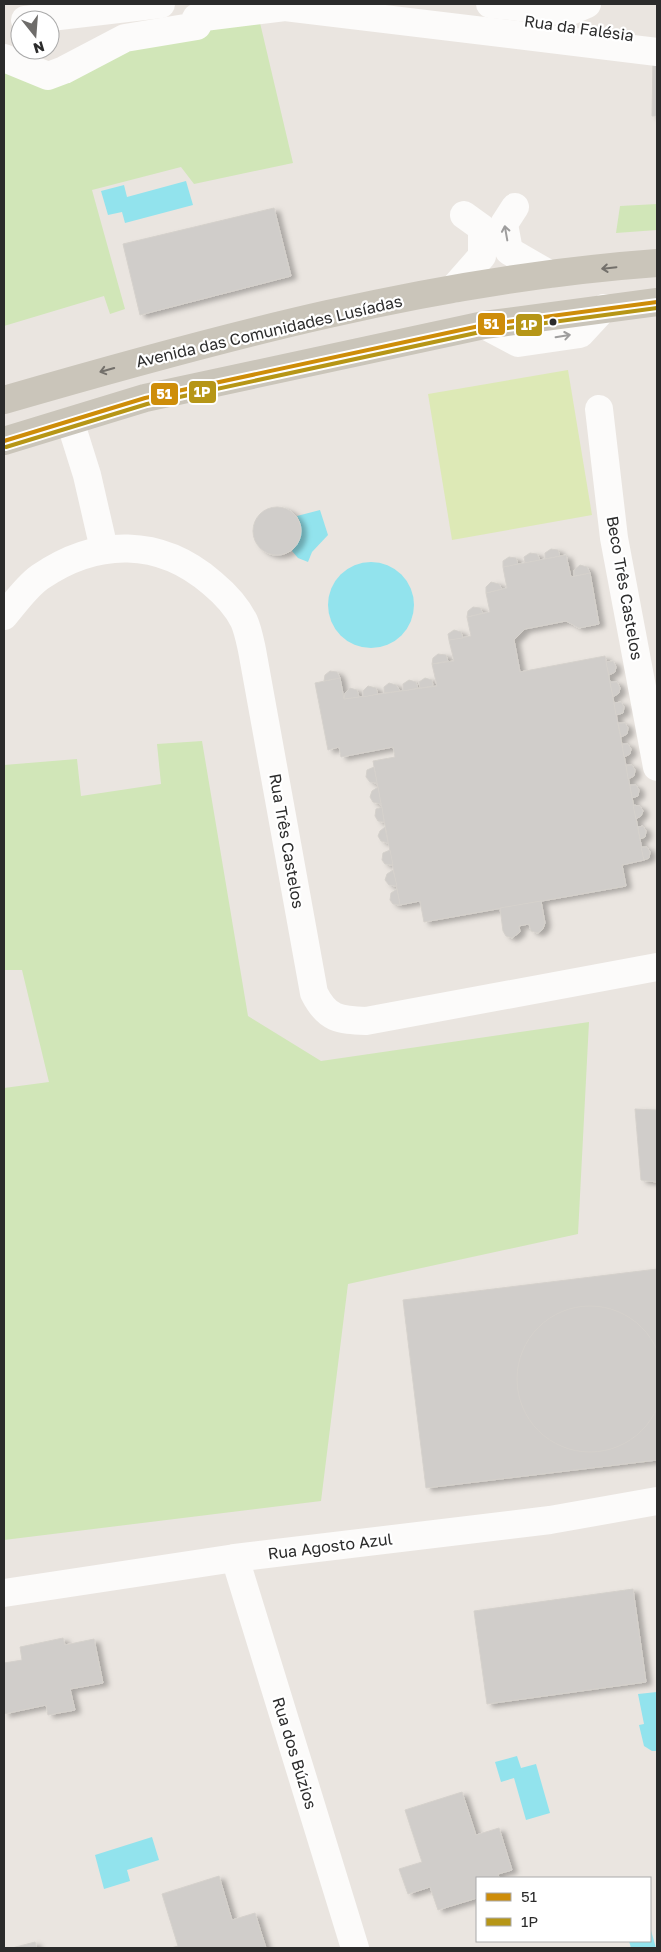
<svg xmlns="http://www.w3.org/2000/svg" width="661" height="1952" font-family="'Golos Text',sans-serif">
<defs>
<filter id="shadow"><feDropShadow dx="5.5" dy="3" stdDeviation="2.5" flood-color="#0004"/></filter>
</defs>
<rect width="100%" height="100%" fill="#eae5e0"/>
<g fill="#d1e6b8">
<path d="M 257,10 L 293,163 L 194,184 L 181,167 L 92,190 L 125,309 L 110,314 L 104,296 L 4,326 L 4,58 L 48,76 Z"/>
<path d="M 657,204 L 657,230 L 616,233 L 620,206 Z"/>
<path d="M 202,741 L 248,1016 L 321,1061 L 589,1022 L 578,1234 L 348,1284 L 321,1501 L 4,1540 L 4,1088 L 49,1082 L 22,970 L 4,970 L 4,765 L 77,759 L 81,796 L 161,784 L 157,744 Z"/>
</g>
<path fill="#dde9b6" d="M 568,370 L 592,515 L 452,540 L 428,394 Z"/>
<g fill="#92e3ed">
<path d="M 186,181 L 193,205 L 125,223 L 122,212 L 108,215 L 101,191 L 124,185 L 127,197 Z"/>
<path d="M 320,510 L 328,535 L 312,552 L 308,562 L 298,558 L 292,551 C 301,540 305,529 297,516 Z"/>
<circle cx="371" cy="605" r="43"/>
<path d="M 657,1692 L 657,1751 L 652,1751 L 644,1746 L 639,1725 L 644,1724 L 638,1694 Z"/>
<path d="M 517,1756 L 521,1768 L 536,1764 L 550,1813 L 526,1820 L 514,1778 L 501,1782 L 495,1762 Z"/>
<path d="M 152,1837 L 159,1860 L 127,1870 L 130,1881 L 104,1889 L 95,1855 Z"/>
<path d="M 650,1927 L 656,1948 L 631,1948 L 629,1941 L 650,1941 Z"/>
</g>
<g fill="#d0cdca" stroke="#d5d1cc" filter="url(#shadow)">
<path d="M 653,56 L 657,56 L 657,116 L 652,116 Z"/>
<path d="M 274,208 L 291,276 L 140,315 L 123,244 Z"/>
<circle cx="277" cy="531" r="24"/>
<path d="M 551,549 L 558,550 L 560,556 L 545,559 L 545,553 Z"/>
<path d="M 530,553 L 537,554 L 540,560 L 525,563 L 524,557 Z"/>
<path d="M 566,555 L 571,577 L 590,573 L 599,624 L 579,628 L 566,621 L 525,629 L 514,640 L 520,672 L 605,656 L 644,860 L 622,865 L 626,886 L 424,922 L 420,901 L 400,905 L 373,761 L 395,757 L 393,747 L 341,757 L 339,747 L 328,750 L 315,683 L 340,678 L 344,699 L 437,686 L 432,664 L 454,661 L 449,640 L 471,636 L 467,617 L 490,612 L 486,593 L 507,588 L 503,567 Z"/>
<path d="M 509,557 L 516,558 L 518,564 L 503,567 L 503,561 Z"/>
<path d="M 580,565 L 587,567 L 590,573 L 574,576 L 574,570 Z"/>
<path d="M 491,582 L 499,584 L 502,589 L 486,593 L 486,587 Z"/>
<path d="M 473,607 L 480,608 L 483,613 L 467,617 L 468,611 Z"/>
<path d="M 454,630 L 461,632 L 463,638 L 449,640 L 448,634 Z"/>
<path d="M 438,654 L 446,655 L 448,661 L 432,664 L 433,658 Z"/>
<path d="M 613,661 L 616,667 L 615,672 L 609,675 L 606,662 Z"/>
<path d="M 330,671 L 337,672 L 340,678 L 324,681 L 325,675 Z"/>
<path d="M 425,678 L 432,680 L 433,686 L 420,688 L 419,682 Z"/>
<path d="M 409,680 L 416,682 L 418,688 L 403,691 L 403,684 Z"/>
<path d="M 610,682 L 617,682 L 620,688 L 619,693 L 613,697 Z"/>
<path d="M 389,683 L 396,685 L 400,691 L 384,693 L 384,687 Z"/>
<path d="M 368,686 L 376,688 L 378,694 L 363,697 L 363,691 Z"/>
<path d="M 350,688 L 357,690 L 359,697 L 344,699 L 345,693 Z"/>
<path d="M 621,702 L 624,707 L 623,713 L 616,715 L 614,703 Z"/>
<path d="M 618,723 L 625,723 L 628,728 L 627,734 L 621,737 Z"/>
<path d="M 622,744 L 628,744 L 631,749 L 630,754 L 624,757 Z"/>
<path d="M 626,765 L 632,765 L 635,770 L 634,776 L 628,779 Z"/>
<path d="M 374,767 L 377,783 L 370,782 L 366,777 L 367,770 Z"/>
<path d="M 630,785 L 636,785 L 639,790 L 638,796 L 632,798 Z"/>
<path d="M 378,787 L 381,804 L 373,802 L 370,797 L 372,791 Z"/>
<path d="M 633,805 L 640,806 L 643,811 L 641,816 L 636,819 Z"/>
<path d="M 382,807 L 384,822 L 378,821 L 375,816 L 376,809 Z"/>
<path d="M 643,826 L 646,831 L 645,837 L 640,839 L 638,827 Z"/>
<path d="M 385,827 L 388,843 L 381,841 L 378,836 L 380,831 Z"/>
<path d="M 641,847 L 647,847 L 650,852 L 649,858 L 644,860 Z"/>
<path d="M 390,850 L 393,865 L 385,864 L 382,860 L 383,853 Z"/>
<path d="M 393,870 L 397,886 L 389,885 L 385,880 L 387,874 Z"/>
<path d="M 397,889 L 400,905 L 393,904 L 390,900 L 391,893 Z"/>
<path d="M 541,901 L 545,923 L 543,929 L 538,933 L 531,931 L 529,924 L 519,926 L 520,932 L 512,938 L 506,936 L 503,931 L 500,908 Z"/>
<path d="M 635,1109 L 657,1110 L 657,1182 L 641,1180 Z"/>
<path d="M 657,1269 L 657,1460 L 426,1488 L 403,1300 Z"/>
<circle cx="590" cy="1379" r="73"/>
<path d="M 633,1589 L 646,1682 L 487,1704 L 474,1611 Z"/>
<path d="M 63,1638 L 65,1645 L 94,1639 L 103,1683 L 70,1689 L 75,1710 L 48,1715 L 46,1705 L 4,1714 L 4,1663 L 22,1660 L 20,1647 Z"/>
<path d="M 462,1792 L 476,1835 L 499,1828 L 512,1870 L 498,1874 L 499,1878 L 477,1878 L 477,1898 L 438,1910 L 430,1887 L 408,1894 L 399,1869 L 422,1862 L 405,1810 Z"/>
<path d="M 219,1876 L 232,1920 L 255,1913 L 266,1948 L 171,1948 L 178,1946 L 162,1894 Z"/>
<path d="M 35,1942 L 37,1948 L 12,1948 Z"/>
</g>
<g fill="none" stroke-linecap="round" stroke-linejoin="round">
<g stroke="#fcfbfa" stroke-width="28">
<path d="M 490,4 L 568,12 L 587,4"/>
<path d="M 25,20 L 161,4"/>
<path d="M 4,58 L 48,76 L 64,70 L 125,38 L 197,26 L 196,18 L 285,7 L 657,52"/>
<path d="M 515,207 L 504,224 L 509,251 L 549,274"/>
<path d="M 453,289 L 482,256 L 482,228 L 464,215"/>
<path d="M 484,325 L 518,343 L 580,334 L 604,308"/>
<path d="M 599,409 L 614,538 L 657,767"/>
<path d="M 70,421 L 87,475 L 104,549"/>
<path d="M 4,616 C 15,603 27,586 40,577 C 97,538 160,538 212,583 C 224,593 237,607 244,621 C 248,630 250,641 252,650 L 314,993 C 327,1019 339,1020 366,1021 L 657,967"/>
<path d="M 235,1558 L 355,1948"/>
<path d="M 4,1593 L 235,1558 L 550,1520 L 657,1501"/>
</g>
<g stroke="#cac5ba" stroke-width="28">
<path d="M 4,400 C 218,338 434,279 657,263"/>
<path d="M 4,441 L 145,398 L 484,325 L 657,302"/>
</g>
<g stroke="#fff" stroke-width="8">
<path id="bus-1" d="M 4,441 L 145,398 L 484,325 L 657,302"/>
</g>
<g stroke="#fff" stroke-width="8">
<path id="bus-2" d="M 6,447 L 147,404 L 485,331 L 657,308"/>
</g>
<use href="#bus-1" stroke="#ce8d09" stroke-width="4"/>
<use href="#bus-2" stroke="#b69617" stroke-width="4"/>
</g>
<defs><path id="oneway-shaft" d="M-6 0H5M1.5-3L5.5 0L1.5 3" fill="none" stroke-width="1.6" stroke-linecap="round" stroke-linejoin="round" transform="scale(1.25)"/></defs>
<g stroke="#9e9d9d">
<use href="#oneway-shaft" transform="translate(506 233) rotate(-100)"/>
<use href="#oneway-shaft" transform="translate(563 336) rotate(-9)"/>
</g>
<g stroke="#73706b">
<use href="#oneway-shaft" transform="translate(609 268) rotate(174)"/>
<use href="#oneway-shaft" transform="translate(107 370) rotate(164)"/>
</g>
<circle fill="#2b2b2b" stroke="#fff" stroke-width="2" cx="553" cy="322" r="4.5"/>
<g text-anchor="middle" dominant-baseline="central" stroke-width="4.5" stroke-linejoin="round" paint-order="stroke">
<g font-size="16" fill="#2b2b2b" stroke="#fff">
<text transform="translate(579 28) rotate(8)">Rua da Falésia</text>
<text transform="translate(269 331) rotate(-13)">Avenida das Comunidades Lusíadas</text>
<text transform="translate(625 588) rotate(80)">Beco Três Castelos</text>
<text transform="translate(287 841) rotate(80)">Rua Três Castelos</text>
<text transform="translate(330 1546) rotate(-7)">Rua Agosto Azul</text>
<text transform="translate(295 1753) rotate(73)">Rua dos Búzios</text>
</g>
</g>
<g stroke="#fff" stroke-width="2">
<rect x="477" y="312" width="29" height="24" rx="5" fill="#ce8d09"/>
<rect x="515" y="313" width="28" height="24" rx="5" fill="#b69617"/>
<rect x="188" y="380" width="29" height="24" rx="5" fill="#b69617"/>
<rect x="150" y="382" width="29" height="24" rx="5" fill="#ce8d09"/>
</g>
<g font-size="14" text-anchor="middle" font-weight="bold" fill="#fff">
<text x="491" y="329">51</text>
<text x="529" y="330">1P</text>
<text x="202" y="397">1P</text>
<text x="164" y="399">51</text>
</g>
<rect width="661" height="1952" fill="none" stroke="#2b2b2b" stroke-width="10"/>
<rect x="476" y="1877" width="175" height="65" fill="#ffffff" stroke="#aaaaaa"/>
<rect x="486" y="1893" width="25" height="8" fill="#ce8d09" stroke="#aaaaaa"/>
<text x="521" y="1902" font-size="15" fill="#2b2b2b">51</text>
<rect x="486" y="1918" width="25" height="8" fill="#b69617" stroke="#aaaaaa"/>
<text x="521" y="1927" font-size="15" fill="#2b2b2b">1P</text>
<g transform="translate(35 35) rotate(163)"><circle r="24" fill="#ffffff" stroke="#aaaaaa"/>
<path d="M0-4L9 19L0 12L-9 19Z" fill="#6e6c6a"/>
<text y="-8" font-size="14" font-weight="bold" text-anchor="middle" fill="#2b2b2b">N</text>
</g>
</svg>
